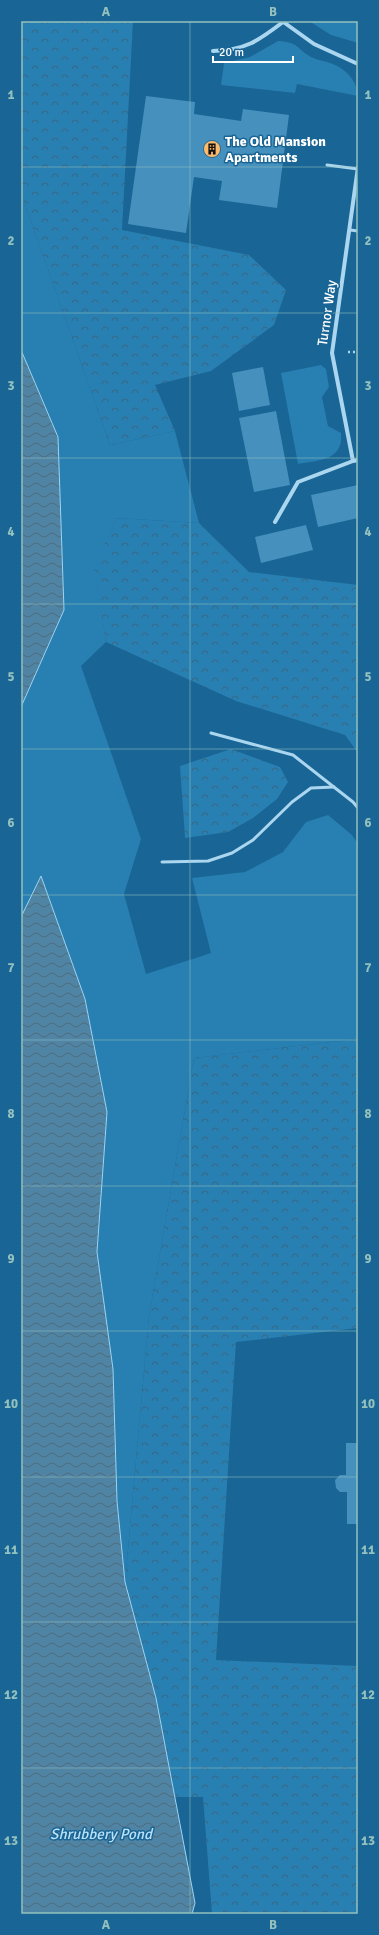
<svg xmlns="http://www.w3.org/2000/svg" width="379" height="1935" font-family="Signika,sans-serif">
<defs>
<pattern id="forest-crowns" width="20" height="18" patternUnits="userSpaceOnUse"><rect width="20" height="18" fill="#287fb1"/><path d="M2 6a3 3 0 1 1 6 0M12 15a3 3 0 1 1 6 0" fill="none" stroke="#386884"/></pattern>
<pattern id="water-waves" width="16" height="10" patternUnits="userSpaceOnUse"><rect width="16" height="10" fill="#5084a4"/><path d="M0 5q4-4 8 0t8 0" fill="none" stroke="#4e6b7c"/></pattern>
</defs>
<rect width="100%" height="100%" fill="#196595"/>
<g fill="#287fb1">
<path d="M 309,21 L 358,21 L 358,43 L 331,35 Z"/>
<path d="M 278,41 C 299,42 297,49 311,57 C 319,61 328,61 335,65 C 347,70 358,83 358,96 L 297,84 L 295,93 L 221,85 L 224,63 L 250,57 Z"/>
<path d="M 21,193 L 110,445 L 175,431 L 199,523 L 117,518 L 95,567 L 106,642 L 81,666 L 141,839 L 124,894 L 146,974 L 211,953 L 192,878 L 245,872 L 283,852 L 306,822 L 328,815 L 352,835 L 358,844 L 358,1039 L 194,1058 L 149,1316 L 125,1583 L 117,1501 L 113,1369 L 97,1252 L 107,1112 L 85,999 L 41,876 L 21,917 L 21,707 L 64,610 L 58,437 L 21,350 Z"/>
<path d="M 321,365 L 326,369 L 329,387 L 322,397 L 328,426 L 341,433 C 344,461 318,460 298,464 L 281,373 Z"/>
</g>
<g fill="url(#forest-crowns)">
<path d="M 21,21 L 133,21 L 122,230 L 249,255 L 286,290 L 274,325 L 211,371 L 155,385 L 175,431 L 110,445 L 21,193 Z"/>
<path d="M 117,518 L 199,523 L 249,572 L 358,585 L 358,753 L 345,735 L 236,701 L 106,642 L 94,567 Z"/>
<path d="M 231,749 L 280,767 L 288,782 L 277,799 L 253,818 L 228,832 L 185,838 L 180,766 Z"/>
<path d="M 358,1039 L 358,1328 L 236,1342 L 216,1660 L 358,1666 L 358,1914 L 212,1914 L 203,1797 L 175,1797 L 156,1698 L 125,1583 L 149,1316 L 194,1058 Z"/>
</g>
<g fill="url(#water-waves)" stroke="#9dd4f2">
<path d="M 21,350 L 58,437 L 64,610 L 21,707 Z"/>
<path d="M 41,876 L 85,999 L 107,1112 L 97,1252 L 113,1369 L 117,1501 L 125,1582 L 156,1698 L 195,1903 L 192,1914 L 21,1914 L 21,917 Z"/>
</g>
<g fill="#4690be">
<path d="M 146,96 L 195,102 L 194,114 L 241,121 L 243,109 L 289,115 L 277,208 L 219,200 L 222,181 L 194,177 L 186,233 L 128,224 Z"/>
<path d="M 263,367 L 270,405 L 239,411 L 232,373 Z"/>
<path d="M 276,411 L 290,485 L 254,492 L 239,418 Z"/>
<path d="M 358,485 L 358,518 L 318,527 L 311,495 Z"/>
<path d="M 306,525 L 313,550 L 261,563 L 255,537 Z"/>
<path d="M 346,1443 L 358,1443 L 358,1524 L 347,1524 L 347,1492 L 340,1492 L 336,1488 L 335,1480 L 340,1475 L 346,1475 Z"/>
</g>
<g fill="none" stroke-linecap="round" stroke-linejoin="round">
<path stroke="#abd6f0" stroke-width="2.5" stroke-dasharray="2 3" stroke-linecap="butt" d="M 348,352 L 358,352"/>
<g stroke="#abd6f0" stroke-width="3">
<path d="M 327,165 L 358,169"/>
<path d="M 350,230 L 358,231"/>
<path d="M 211,733 L 293,755 L 353,802 L 358,808"/>
<path d="M 162,862 L 208,861 L 232,853 L 253,840 L 292,802 L 311,788 L 334,787"/>
</g>
<g stroke="#abd6f0" stroke-width="4">
<path d="M 282,21 L 314,44 L 358,64"/>
<path d="M 213,51 C 246,50 258,41 283,22"/>
<path d="M 358,167 L 332,353 L 353,461 L 358,460"/>
<path d="M 275,522 L 298,482 L 353,461"/>
</g>
</g>
<path fill="none" stroke="#93c1be" stroke-width="1" stroke-opacity="0.55" d="M 190,21 L 190,1914M 21,167 L 358,167M 21,313 L 358,313M 21,458 L 358,458M 21,604 L 358,604M 21,749 L 358,749M 21,895 L 358,895M 21,1040 L 358,1040M 21,1186 L 358,1186M 21,1331 L 358,1331M 21,1477 L 358,1477M 21,1622 L 358,1622M 21,1768 L 358,1768"/>
<defs>
<g id="building-disc" transform="scale(0.9)"><circle r="9.5" fill="#ffba6a" stroke="#196595"/><path d="M-4-6H4V6H1V3H-1V6H-4ZM-2.5-4.3h1.7v1.8h-1.7ZM.8-4.3h1.7v1.8H.8ZM-2.5-1h1.7V.8h-1.7ZM.8-1h1.7V.8H.8Z" fill="#111"/></g>
</defs>
<g fill-rule="evenodd">
<use href="#building-disc" x="212" y="149"/>
</g>
<g text-anchor="middle" dominant-baseline="central" stroke-width="3" stroke-linejoin="round" paint-order="stroke">
<g font-size="14" font-weight="bold" fill="#fff" stroke="#196595" text-anchor="start">
<text x="225" y="141">The Old Mansion<tspan x="225" dy="16">Apartments</tspan></text>
</g>
<g font-size="14" fill="#fff" stroke="#196595">
<text transform="translate(327 313) rotate(-82)">Turnor Way</text>
</g>
<g font-size="15" font-style="italic" fill="#bbe1f7" stroke="#196595">
<text x="101" y="1834">Shrubbery Pond</text>
</g>
</g>
<rect width="379" height="1935" fill="none" stroke="#196595" stroke-width="44"/>
<path d="M213 56v6h80v-6" fill="none" stroke="#ffffff" stroke-width="2"/>
<text x="219" y="56" font-size="12" fill="#ffffff" stroke="#196595" stroke-width="3" paint-order="stroke">20 m</text>
<rect x="22" y="22" width="335" height="1891" fill="none" stroke="#93c1be" stroke-width="1.5"/>
<g font-size="13" text-anchor="middle" font-weight="bold" fill="#93c1be">
<text x="106" y="16">A</text>
<text x="273" y="16">B</text>
<text x="11" y="99">1</text>
<text x="368" y="99">1</text>
<text x="11" y="245">2</text>
<text x="368" y="245">2</text>
<text x="11" y="390">3</text>
<text x="368" y="390">3</text>
<text x="11" y="536">4</text>
<text x="368" y="536">4</text>
<text x="11" y="681">5</text>
<text x="368" y="681">5</text>
<text x="11" y="827">6</text>
<text x="368" y="827">6</text>
<text x="11" y="972">7</text>
<text x="368" y="972">7</text>
<text x="11" y="1118">8</text>
<text x="368" y="1118">8</text>
<text x="11" y="1263">9</text>
<text x="368" y="1263">9</text>
<text x="11" y="1408">10</text>
<text x="368" y="1408">10</text>
<text x="11" y="1554">11</text>
<text x="368" y="1554">11</text>
<text x="11" y="1699">12</text>
<text x="368" y="1699">12</text>
<text x="11" y="1845">13</text>
<text x="368" y="1845">13</text>
<text x="106" y="1929">A</text>
<text x="273" y="1929">B</text>
</g>
</svg>
